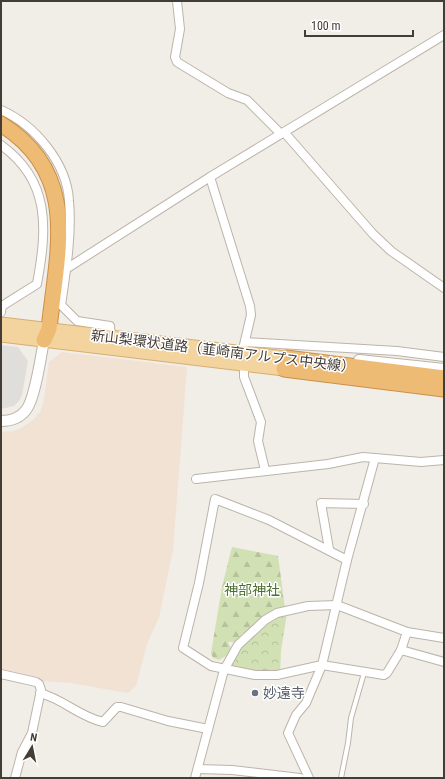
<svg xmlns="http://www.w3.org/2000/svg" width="445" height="779" font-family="'Roboto Condensed','Noto Sans JP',sans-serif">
<defs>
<pattern id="forest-firs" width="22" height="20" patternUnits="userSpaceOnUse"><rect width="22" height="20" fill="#d1e1b4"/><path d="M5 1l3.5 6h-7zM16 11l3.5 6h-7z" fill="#b5c29b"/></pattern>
<pattern id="park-crowns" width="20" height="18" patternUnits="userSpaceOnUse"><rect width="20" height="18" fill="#d1e1b4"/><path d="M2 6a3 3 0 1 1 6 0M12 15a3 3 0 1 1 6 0" fill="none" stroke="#b5c29b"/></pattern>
</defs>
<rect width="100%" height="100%" fill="#f1ede7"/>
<path fill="#f1e2d4" d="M 62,352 L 187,367 L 173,550 L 159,617 L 147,644 L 136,686 L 128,693 L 71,683 L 44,681 L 1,669 L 1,432 L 13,431 L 23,427 L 33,420 L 40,412 L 44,400 L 49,362 Z"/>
<path fill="url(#forest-firs)" d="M 232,547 L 278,556 L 285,608 L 242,634 L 236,642 L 228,642 L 233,652 L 219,660 L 213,658 L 211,653 L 222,587 Z"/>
<path fill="url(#park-crowns)" d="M 287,613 L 281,651 L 280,675 L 224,670 L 230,657 L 265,620 Z"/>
<path fill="#e0dedb" d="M 1,345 L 18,347 L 28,361 L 22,395 L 19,401 L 14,406 L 1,409 Z"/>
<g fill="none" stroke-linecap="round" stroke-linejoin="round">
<g stroke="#bcb4aa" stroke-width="6">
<path id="service" d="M 341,778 L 348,743 L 351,718 L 364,673"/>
</g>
<g stroke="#bcb4aa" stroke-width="10">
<g id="minor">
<path d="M 177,1 L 180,29 L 175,57 L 177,62 L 228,93 L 247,100 L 281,134"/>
<path d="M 1,110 C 35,125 67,163 69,201 C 72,235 66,271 61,305 L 77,321 L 110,326 L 111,337"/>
<path d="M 284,132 L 373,234 L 391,251 L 444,288"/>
<path d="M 1,145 C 51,181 47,229 37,284 L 2,306 L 1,312"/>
<path d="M 210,177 L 250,306 L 251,315 L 244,345"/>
<path d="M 66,269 L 210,177 L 444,35"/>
<path d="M 245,342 L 397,351 L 444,357"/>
<path d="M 244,368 L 244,377 L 261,422 L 258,441 L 265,470"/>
<path d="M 196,479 L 328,464 L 363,457 L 421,462 L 444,460"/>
<path d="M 329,549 L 321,503 L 364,504"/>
<path d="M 347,560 L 269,520 L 215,499 L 199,583 L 183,648 L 211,666 L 255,675 L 277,675 L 322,665 L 384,675 L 387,673 L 401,650 L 407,632"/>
<path d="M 401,650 L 444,662"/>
<path d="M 1,674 L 36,682 L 39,684 L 41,690 L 32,733 L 22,752 L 15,778"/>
<path d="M 40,693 C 63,699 80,717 103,722 L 117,707 L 121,707 L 168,721 L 208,729"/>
<path d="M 198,769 L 232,770 L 300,778"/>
<path d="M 195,778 L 224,670 L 238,645 L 265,620 L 277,613 L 308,606 L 337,605 L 407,632 L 444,638"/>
<path d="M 309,778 L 288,733 L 296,715 L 306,703 L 322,665 L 347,560 L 375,458"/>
</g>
</g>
<g stroke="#bcb4aa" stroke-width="12">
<g id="tertiary">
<path d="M 359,360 L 444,369"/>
<path d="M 1,421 C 11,421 20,418 26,410 C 35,399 41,356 44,340"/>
</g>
</g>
<g stroke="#d6af70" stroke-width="15">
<g id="primary">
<path d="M 1,324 L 286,358"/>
<path d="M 1,335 L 284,369"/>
</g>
</g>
<g stroke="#cc8f46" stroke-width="17">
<g id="motorway">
<path d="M 1,124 C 81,174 57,251 49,329 L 44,340"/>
<path d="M 286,358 L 444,378"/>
<path d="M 284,369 L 444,389"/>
</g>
</g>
<use href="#service" stroke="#fff" stroke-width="4"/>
<use href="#minor" stroke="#fff" stroke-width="8"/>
<use href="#tertiary" stroke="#fff" stroke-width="10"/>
<use href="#primary" stroke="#f3d39e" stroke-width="13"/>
<use href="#motorway" stroke="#eebb75" stroke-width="15"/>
</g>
<circle fill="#6b7280" stroke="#fff" stroke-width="1.5" cx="255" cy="693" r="4"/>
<g text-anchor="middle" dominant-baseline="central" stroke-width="3" stroke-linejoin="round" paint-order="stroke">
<g font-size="14" fill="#443d36" stroke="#fff">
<text transform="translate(223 351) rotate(7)">新山梨環状道路（韮崎南アルプス中央線）</text>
</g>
<g font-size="14" fill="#4d6f30" stroke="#fff">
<text x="252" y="590">神部神社</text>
</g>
<g font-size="14" fill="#5b616d" stroke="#fff" text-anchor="start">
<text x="263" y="693">妙遠寺</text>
</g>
</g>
<rect width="445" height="779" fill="none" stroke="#443d36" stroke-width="4"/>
<g transform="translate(32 747) rotate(10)" stroke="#ffffff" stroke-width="3" paint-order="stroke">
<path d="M0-3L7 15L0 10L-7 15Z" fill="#443d36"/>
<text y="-6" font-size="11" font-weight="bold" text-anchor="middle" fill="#443d36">N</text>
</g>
<path d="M305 30v6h108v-6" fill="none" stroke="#443d36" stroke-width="2"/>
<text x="311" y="30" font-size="12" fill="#443d36" stroke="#ffffff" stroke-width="3" paint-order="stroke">100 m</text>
</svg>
